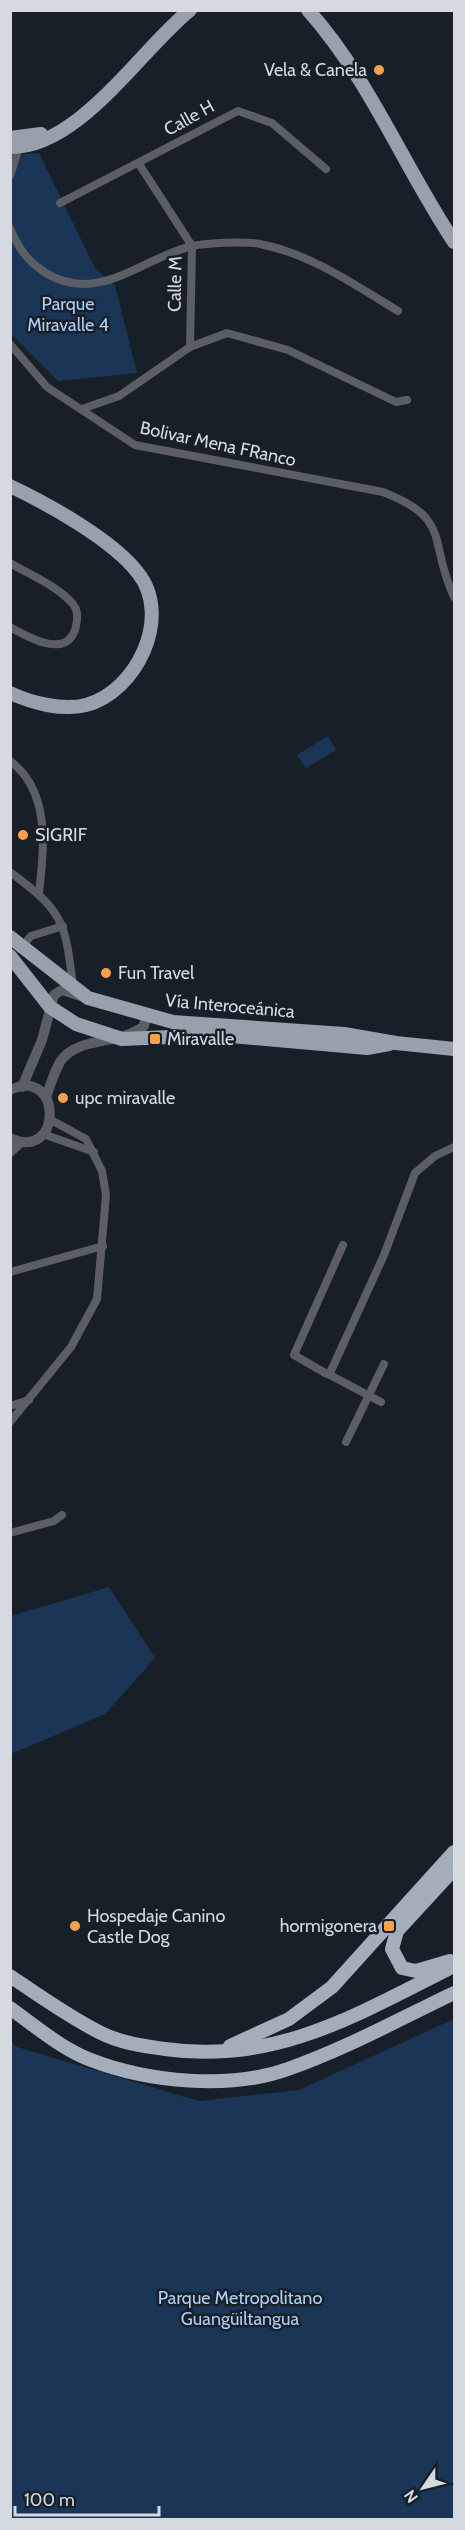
<svg xmlns="http://www.w3.org/2000/svg" width="465" height="2530" font-family="Cabin,sans-serif">
<rect width="100%" height="100%" fill="#171f29"/>
<g fill="#1b3557">
<path d="M 39,153 L 96,270 L 115,285 L 137,373 L 58,381 L 12,335 L 11,155 Z"/>
<path d="M 328,736 L 336,750 L 306,768 L 297,755 Z"/>
<path d="M 109,1587 L 155,1658 L 105,1714 L 11,1754 L 11,1616 Z"/>
<path d="M 454,2019 L 454,2519 L 11,2519 L 11,2042 L 17,2047 L 199,2101 L 299,2090 Z"/>
</g>
<g fill="none" stroke-linecap="round" stroke-linejoin="round">
<g stroke="#5b5f65" stroke-width="8">
<path d="M 139,164 L 192,246 L 190,347"/>
<path d="M 10,176 L 19,147"/>
<path d="M 60,203 L 238,111 L 272,123 L 326,169"/>
<path d="M 10,228 C 18,248 28,262 46,273 C 98,305 142,258 192,246 C 206,243 246,241 260,244 C 311,254 355,285 398,311"/>
<path d="M 10,344 L 47,387 L 135,445 L 383,492 C 453,519 428,542 454,597"/>
<path d="M 82,409 L 119,396 L 190,347 L 227,333 L 288,350 L 396,402 L 407,400"/>
<path d="M 10,563 C 30,575 58,586 73,604 C 78,610 78,618 76,626 C 69,661 28,637 10,627"/>
<path d="M 10,761 C 51,791 44,849 39,893"/>
<path d="M 10,872 C 64,912 65,921 73,986"/>
<path d="M 20,949 L 31,936 L 63,926"/>
<path d="M 43,1134 L 94,1152"/>
<path d="M 343,1245 L 294,1355 L 327,1374 L 330,1373 L 384,1255 L 415,1173 L 435,1156 L 454,1147"/>
<path d="M 10,1272 L 103,1246"/>
<path d="M 328,1374 L 381,1402"/>
<path d="M 10,1406 L 29,1400"/>
<path d="M 10,1422 L 71,1347 L 97,1299 L 106,1195 L 102,1171 L 86,1139 L 51,1120"/>
<path d="M 346,1442 L 384,1364"/>
<path d="M 10,1533 L 54,1521 L 62,1515"/>
</g>
<g stroke="#5b5f65" stroke-width="10">
<path d="M 22,1087 L 42,1040 L 54,995 L 62,990 L 84,997"/>
<path d="M 10,1090 C 63,1065 63,1163 10,1138"/>
<path d="M 46,1097 C 50,1086 54,1073 60,1062 C 76,1036 118,1046 144,1026 L 146,1015"/>
<path d="M 10,1152 L 21,1142"/>
</g>
<g stroke="#98a0ac" stroke-width="14">
<path d="M 308,10 C 369,78 404,167 454,242"/>
<path d="M 10,138 L 41,134"/>
<path d="M 10,147 C 79,148 140,50 190,10"/>
<path d="M 10,486 C 48,504 113,540 138,573 C 173,617 136,692 86,705 C 62,711 32,703 10,693"/>
<path d="M 10,937 L 88,998 L 173,1022 L 344,1034 L 396,1043 L 454,1049"/>
<path d="M 10,956 L 50,1007 L 76,1024 L 122,1039 L 219,1035 L 367,1048 L 389,1044"/>
</g>
<g stroke="#a4adba" stroke-width="14">
<path d="M 450,1961 L 416,1971 L 402,1968 L 392,1949 L 397,1931 L 454,1869"/>
<path d="M 10,1976 C 38,1995 69,2017 99,2032 C 120,2043 143,2046 165,2049 C 276,2065 360,2013 454,1966"/>
<path d="M 10,2008 C 35,2026 62,2049 91,2060 C 148,2082 230,2090 288,2069 C 345,2049 400,2019 454,1993"/>
<path d="M 230,2046 L 289,2019 L 332,1987 L 454,1852"/>
</g>
</g>
<g fill="#f8a14a" stroke="#171f29" stroke-width="2">
<circle cx="379" cy="70" r="6"/>
<circle cx="23" cy="835" r="6"/>
<circle cx="106" cy="973" r="6"/>
<rect x="149" y="1033" width="12" height="12" rx="3"/>
<circle cx="63" cy="1098" r="6"/>
<circle cx="75" cy="1926" r="6"/>
<rect x="383" y="1920" width="12" height="12" rx="3"/>
</g>
<g text-anchor="middle" dominant-baseline="central" stroke-width="5" stroke-linejoin="round" paint-order="stroke">
<g font-size="18" fill="#d5dae1" stroke="#171f29" text-anchor="start">
<text x="367" y="70" text-anchor="end">Vela &amp; Canela</text>
<text x="35" y="835">SIGRIF</text>
<text x="118" y="973">Fun Travel</text>
<text x="167" y="1039">Miravalle</text>
<text x="75" y="1098">upc miravalle</text>
<text x="87" y="1916">Hospedaje Canino<tspan x="87" dy="21">Castle Dog</tspan></text>
<text x="377" y="1926" text-anchor="end">hormigonera</text>
</g>
<g font-size="18" fill="#d5dae1" stroke="#171f29">
<text transform="translate(189 118) rotate(-29)">Calle H</text>
<text transform="translate(175 284) rotate(-89)">Calle M</text>
<text transform="translate(218 444) rotate(12)">Bolivar Mena FRanco</text>
<text transform="translate(230 1006) rotate(5)">Vía Interoceánica</text>
</g>
<g font-size="18" fill="#aecdf6" stroke="#171f29">
<text x="68" y="304">Parque<tspan x="68" dy="21">Miravalle 4</tspan></text>
<text x="240" y="2298">Parque Metropolitano<tspan x="240" dy="21">Guangüiltangua</tspan></text>
</g>
</g>
<rect width="465" height="2530" fill="none" stroke="#d5dae1" stroke-width="24"/>
<g transform="translate(423 2488) rotate(235)" stroke="#171f29" stroke-width="4.5" paint-order="stroke">
<path d="M0-4.5L10 22L0 15L-10 22Z" fill="#d5dae1"/>
<text y="-9" font-size="16" font-weight="bold" text-anchor="middle" fill="#d5dae1">N</text>
</g>
<path d="M15 2506v9h144v-9" fill="none" stroke="#d5dae1" stroke-width="3"/>
<text x="24" y="2506" font-size="18" fill="#d5dae1" stroke="#171f29" stroke-width="4.5" paint-order="stroke">100 m</text>
</svg>
